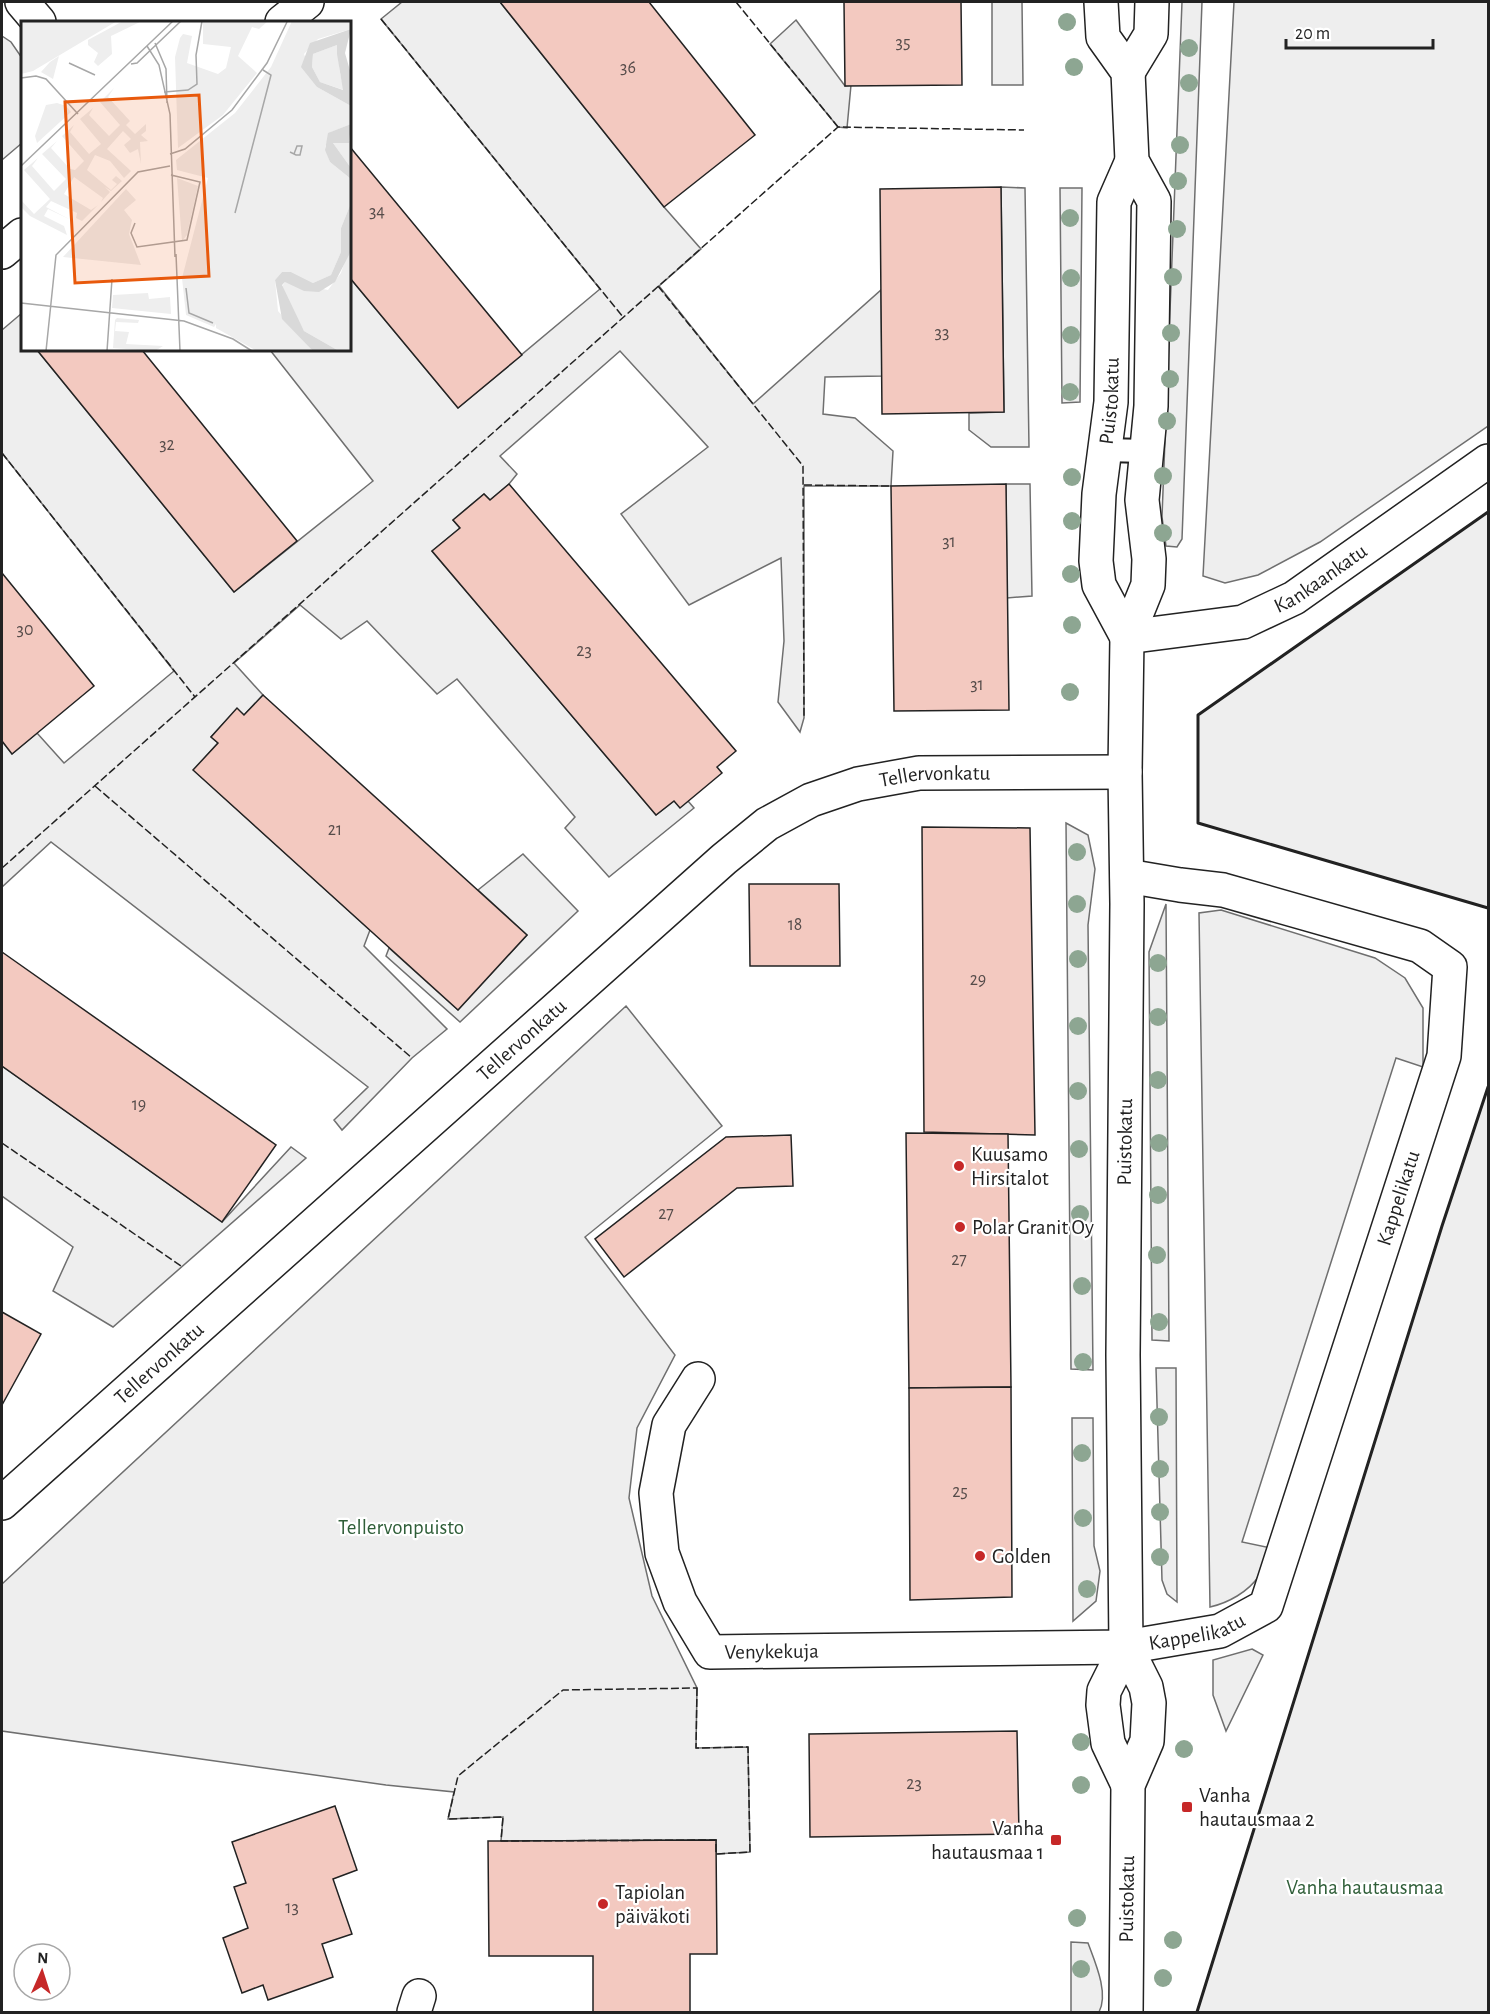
<svg xmlns="http://www.w3.org/2000/svg" width="1490" height="2014" font-family="'Alegreya Sans',sans-serif">
<rect width="100%" height="100%" fill="#fff"/>
<g fill="#eee" stroke="#6f6f6f" stroke-width="1.5">
<path d="M 402,2 L 500,2 L 664,207 L 701,249 L 659,286 L 753,404 L 881,290 L 882,376 L 825,377 L 823,414 L 855,418 L 893,451 L 891,486 L 804,486 L 804,718 L 800,732 L 778,702 L 784,641 L 781,558 L 689,605 L 621,514 L 708,447 L 620,351 L 500,456 L 517,474 L 509,484 L 490,500 L 484,494 L 453,520 L 460,528 L 432,551 L 656,815 L 674,801 L 688,801 L 694,808 L 609,877 L 565,828 L 575,817 L 457,679 L 437,694 L 367,621 L 341,639 L 300,605 L 234,663 L 263,695 L 244,715 L 237,709 L 211,737 L 218,743 L 194,770 L 370,930 L 364,946 L 447,1029 L 412,1058 L 342,1130 L 334,1120 L 368,1087 L 51,842 L 2,887 L 2,741 L 12,754 L 37,733 L 64,763 L 174,671 L 2,453 L 2,330 L 22,313 L 22,350 L 37,350 L 234,592 L 373,481 L 270,350 L 350,350 L 350,278 L 458,408 L 600,289 L 381,19 Z"/>
<path d="M 992,2 L 1022,2 L 1023,85 L 992,85 Z"/>
<path d="M 1182,2 L 1202,2 L 1182,539 L 1177,547 L 1166,546 L 1162,517 Z"/>
<path d="M 1234,2 L 1488,2 L 1488,426 L 1320,542 L 1258,575 L 1225,583 L 1203,576 Z"/>
<path d="M 796,20 L 845,86 L 851,85 L 847,128 L 838,127 L 770,44 Z"/>
<path d="M 2,36 L 11,42 L 22,58 L 22,143 L 2,160 Z"/>
<path d="M 1001,187 L 1025,188 L 1029,447 L 991,447 L 969,430 L 969,413 L 1004,412 Z"/>
<path d="M 1060,188 L 1082,188 L 1080,402 L 1062,403 Z"/>
<path d="M 1006,484 L 1030,484 L 1032,596 L 1007,598 Z"/>
<path d="M 1488,512 L 1488,908 L 1198,823 L 1198,715 Z"/>
<path d="M 1066,823 L 1088,835 L 1095,869 L 1088,925 L 1093,1370 L 1071,1369 Z"/>
<path d="M 523,854 L 578,911 L 460,1022 L 386,956 L 389,948 L 458,1010 L 527,935 L 478,890 Z"/>
<path d="M 1166,904 L 1169,1341 L 1152,1340 L 1149,952 Z"/>
<path d="M 1221,910 L 1375,958 L 1405,978 L 1423,1008 L 1423,1067 L 1396,1058 L 1242,1542 L 1271,1548 C 1267,1557 1264,1568 1259,1576 C 1248,1592 1228,1603 1210,1607 L 1199,913 Z"/>
<path d="M 626,1006 L 722,1126 L 585,1237 L 675,1355 L 637,1428 L 629,1498 L 652,1596 L 697,1688 L 696,1748 L 748,1747 L 750,1852 L 716,1854 L 716,1840 L 501,1841 L 503,1817 L 448,1819 L 454,1792 L 386,1785 L 2,1731 L 2,1584 Z"/>
<path d="M 2,1066 L 222,1222 L 291,1147 L 306,1158 L 113,1327 L 53,1291 L 73,1247 L 2,1196 Z"/>
<path d="M 1488,1087 L 1488,2012 L 1197,2012 L 1442,1226 Z"/>
<path d="M 1156,1368 L 1176,1368 L 1177,1602 L 1167,1594 L 1162,1580 Z"/>
<path d="M 1072,1418 L 1093,1418 L 1094,1546 L 1100,1571 L 1096,1601 L 1073,1621 Z"/>
<path d="M 1252,1649 L 1263,1655 L 1226,1731 L 1213,1695 L 1213,1660 Z"/>
<path d="M 1071,1942 L 1088,1943 C 1095,1962 1109,1993 1099,2012 L 1071,2012 Z"/>
</g>
<g fill="#f3c9c0" stroke="#222" stroke-width="1.5">
<path d="M 500,2 L 649,2 L 755,135 L 664,207 Z"/>
<path d="M 844,2 L 961,2 L 962,85 L 845,86 Z"/>
<path d="M 350,147 L 522,355 L 458,408 L 350,278 Z"/>
<path d="M 1001,187 L 1004,412 L 882,414 L 880,189 Z"/>
<path d="M 37,350 L 142,350 L 297,541 L 234,592 Z"/>
<path d="M 509,484 L 736,751 L 717,767 L 722,773 L 680,808 L 674,801 L 656,815 L 432,551 L 460,528 L 453,520 L 484,494 L 490,500 Z"/>
<path d="M 1006,484 L 1009,710 L 894,711 L 891,486 Z"/>
<path d="M 2,573 L 94,686 L 12,754 L 2,741 Z"/>
<path d="M 263,695 L 527,935 L 458,1010 L 193,770 L 218,743 L 211,737 L 237,708 L 244,715 Z"/>
<path d="M 922,827 L 1030,828 L 1035,1135 L 924,1132 Z"/>
<path d="M 749,884 L 839,884 L 840,966 L 750,966 Z"/>
<path d="M 2,952 L 276,1145 L 222,1222 L 2,1066 Z"/>
<path d="M 906,1133 L 1008,1134 L 1011,1387 L 909,1388 Z"/>
<path d="M 791,1135 L 793,1186 L 737,1188 L 624,1277 L 595,1239 L 726,1137 Z"/>
<path d="M 2,1312 L 41,1334 L 2,1405 Z"/>
<path d="M 1011,1387 L 1012,1597 L 910,1600 L 909,1388 Z"/>
<path d="M 1017,1731 L 1019,1834 L 810,1837 L 809,1734 Z"/>
<path d="M 335,1806 L 357,1870 L 333,1879 L 352,1934 L 322,1944 L 333,1977 L 268,2000 L 263,1985 L 242,1993 L 223,1938 L 248,1928 L 234,1887 L 246,1883 L 232,1842 Z"/>
<path d="M 716,1840 L 717,1954 L 690,1954 L 690,2012 L 593,2012 L 593,1956 L 489,1956 L 488,1841 Z"/>
</g>
<g fill="none" stroke-linecap="round" stroke-linejoin="round">
<g stroke="#222" stroke-width="26">
<path id="lane" d="M 1104,450 L 1146,451"/>
</g>
<g stroke="#222" stroke-width="36">
<g id="street">
<path d="M 22,2 L 39,22"/>
<path id="s1" d="M 1127,637 L 1243,622 L 1294,598 L 1488,461"/>
<path id="s2" d="M 698,1379 L 669,1425 L 656,1493 L 662,1553 L 680,1602 L 710,1652 L 1126,1647 L 1220,1631 L 1266,1606 L 1444,1056 L 1450,967 L 1420,946 L 1223,890 L 1180,885 L 1127,876"/>
<path id="s3" d="M 2,1503 L 724,859 L 767,824 L 811,800 L 858,784 L 919,773 L 1125,772"/>
<path d="M 414,2012 L 419,1996"/>
</g>
</g>
<g stroke="#222" stroke-width="36">
<g id="secondary">
<path d="M 1101,2 L 1103,37 L 1128,72 L 1132,161 L 1154,201 L 1151,406 L 1142,500 L 1149,559 L 1148,585 L 1127,637 L 1125,772 L 1127,904 L 1123,1355 L 1126,1647 L 1104,1691 L 1103,1705 L 1108,1743 L 1128,1785"/>
<path d="M 282,22 L 307,2"/>
<path d="M 1128,72 L 1151,34 L 1152,2"/>
<path d="M 2,252 L 22,235"/>
<path id="s4" d="M 1127,637 L 1099,585 L 1096,561 L 1099,494 L 1111,402 L 1114,202 L 1132,161"/>
<path d="M 1126,1647 L 1146,1687 L 1149,1703 L 1147,1741 L 1128,1785 L 1126,2012"/>
</g>
</g>
<use href="#lane" stroke="#fff" stroke-width="22"/>
<use href="#street" stroke="#fff" stroke-width="33"/>
<use href="#secondary" stroke="#fff" stroke-width="33"/>
<g stroke="#222" stroke-width="1.5" stroke-dasharray="8 3" stroke-linecap="butt">
<path d="M 736,2 L 838,127"/>
<path d="M 381,19 L 623,317"/>
<path d="M 658,286 L 803,466 L 804,718"/>
<path d="M 2,453 L 195,697"/>
<path d="M 804,485 L 891,486"/>
<path d="M 95,786 L 412,1058"/>
<path d="M 2,868 L 838,127 L 1024,130"/>
<path d="M 2,1143 L 181,1266"/>
<path d="M 697,1688 L 696,1748 L 748,1747 L 750,1852 L 716,1854 L 716,1840 L 501,1841 L 503,1817 L 448,1819 L 458,1776 L 563,1690 Z"/>
</g>
<g stroke="#222" stroke-width="3">
<path d="M 1488,512 L 1198,715 L 1198,823 L 1488,908"/>
<path d="M 1197,2012 L 1442,1226 L 1488,1087"/>
</g>
</g>
<g fill="#8da692">
<circle cx="1067" cy="22" r="9"/>
<circle cx="1189" cy="48" r="9"/>
<circle cx="1074" cy="67" r="9"/>
<circle cx="1189" cy="83" r="9"/>
<circle cx="1180" cy="145" r="9"/>
<circle cx="1178" cy="181" r="9"/>
<circle cx="1070" cy="218" r="9"/>
<circle cx="1177" cy="229" r="9"/>
<circle cx="1173" cy="277" r="9"/>
<circle cx="1071" cy="278" r="9"/>
<circle cx="1171" cy="333" r="9"/>
<circle cx="1071" cy="335" r="9"/>
<circle cx="1170" cy="379" r="9"/>
<circle cx="1070" cy="392" r="9"/>
<circle cx="1167" cy="421" r="9"/>
<circle cx="1163" cy="476" r="9"/>
<circle cx="1072" cy="477" r="9"/>
<circle cx="1072" cy="521" r="9"/>
<circle cx="1163" cy="533" r="9"/>
<circle cx="1071" cy="574" r="9"/>
<circle cx="1072" cy="625" r="9"/>
<circle cx="1070" cy="692" r="9"/>
<circle cx="1077" cy="852" r="9"/>
<circle cx="1077" cy="904" r="9"/>
<circle cx="1078" cy="959" r="9"/>
<circle cx="1158" cy="963" r="9"/>
<circle cx="1158" cy="1017" r="9"/>
<circle cx="1078" cy="1026" r="9"/>
<circle cx="1158" cy="1080" r="9"/>
<circle cx="1078" cy="1091" r="9"/>
<circle cx="1159" cy="1143" r="9"/>
<circle cx="1079" cy="1149" r="9"/>
<circle cx="1158" cy="1195" r="9"/>
<circle cx="1080" cy="1214" r="9"/>
<circle cx="1157" cy="1255" r="9"/>
<circle cx="1082" cy="1286" r="9"/>
<circle cx="1159" cy="1322" r="9"/>
<circle cx="1083" cy="1362" r="9"/>
<circle cx="1159" cy="1417" r="9"/>
<circle cx="1082" cy="1453" r="9"/>
<circle cx="1160" cy="1469" r="9"/>
<circle cx="1160" cy="1512" r="9"/>
<circle cx="1083" cy="1518" r="9"/>
<circle cx="1160" cy="1557" r="9"/>
<circle cx="1087" cy="1589" r="9"/>
<circle cx="1081" cy="1742" r="9"/>
<circle cx="1184" cy="1749" r="9"/>
<circle cx="1081" cy="1785" r="9"/>
<circle cx="1077" cy="1918" r="9"/>
<circle cx="1173" cy="1940" r="9"/>
<circle cx="1081" cy="1969" r="9"/>
<circle cx="1163" cy="1978" r="9"/>
</g>
<g fill="#c62828" stroke="#fff" stroke-width="2">
<circle cx="959" cy="1166" r="6"/>
<circle cx="960" cy="1227" r="6"/>
<circle cx="980" cy="1556" r="6"/>
<rect x="1181" y="1801" width="12" height="12" rx="3"/>
<rect x="1050" y="1834" width="12" height="12" rx="3"/>
<circle cx="603" cy="1904" r="6"/>
</g>
<g text-anchor="middle" dominant-baseline="central" stroke-width="4.5" stroke-linejoin="round" paint-order="stroke">
<g font-size="18" fill="#564c4a">
<text x="903" y="43">35</text>
<text x="628" y="68">36</text>
<text x="377" y="212">34</text>
<text x="942" y="333">33</text>
<text x="167" y="445">32</text>
<text x="949" y="542">31</text>
<text x="25" y="630">30</text>
<text x="584" y="651">23</text>
<text x="977" y="685">31</text>
<text x="335" y="830">21</text>
<text x="795" y="925">18</text>
<text x="978" y="980">29</text>
<text x="139" y="1105">19</text>
<text x="666" y="1214">27</text>
<text x="959" y="1260">27</text>
<text x="960" y="1492">25</text>
<text x="914" y="1784">23</text>
<text x="292" y="1908">13</text>
</g>
<g font-size="21" fill="#222" stroke="#fff">
<text stroke="none"><textPath href="#s4" startOffset="244">Puistokatu</textPath></text>
<text stroke="none"><textPath href="#s1" startOffset="206">Kankaankatu</textPath></text>
<text stroke="none"><textPath href="#s3" startOffset="1200">Tellervonkatu</textPath></text>
<text stroke="none"><textPath href="#s3" startOffset="696">Tellervonkatu</textPath></text>
<text transform="translate(1125 1142) rotate(-89)">Puistokatu</text>
<text stroke="none"><textPath href="#s2" startOffset="1287">Kappelikatu</textPath></text>
<text stroke="none"><textPath href="#s3" startOffset="210">Tellervonkatu</textPath></text>
<text stroke="none"><textPath href="#s2" startOffset="783">Kappelikatu</textPath></text>
<text stroke="none"><textPath href="#s2" startOffset="356">Venykekuja</textPath></text>
<text transform="translate(1127 1899) rotate(-89)">Puistokatu</text>
</g>
<g font-size="21" fill="#222" stroke="#fff" text-anchor="start">
<text x="971" y="1154">Kuusamo<tspan x="971" dy="24">Hirsitalot</tspan></text>
<text x="972" y="1227">Polar Granit Oy</text>
<text x="992" y="1556">Golden</text>
<text x="1199" y="1795">Vanha<tspan x="1199" dy="24">hautausmaa 2</tspan></text>
<text x="1044" y="1828" text-anchor="end">Vanha<tspan x="1044" dy="24">hautausmaa 1</tspan></text>
<text x="615" y="1892">Tapiolan<tspan x="615" dy="24">päiväkoti</tspan></text>
</g>
<g font-size="21" fill="#2f5e38" stroke="#fff">
<text x="401" y="1527">Tellervonpuisto</text>
<text x="1365" y="1887">Vanha hautausmaa</text>
</g>
</g>
<g transform="translate(21 21)">
<rect width="330" height="330" fill="#fff"/>
<path d="M 0,0 L 96,0 L 12,50 L 0,53 ZM 102,0 L 121,0 L 90,15 L 91,33 L 77,45 L 73,41 L 77,32 L 67,24 L 67,19 ZM 182,0 L 247,0 L 238,8 L 231,6 L 217,35 L 236,52 L 202,94 L 157,127 L 154,36 L 159,17 L 162,13 L 171,15 L 166,42 L 197,53 L 205,47 L 210,26 L 182,23 ZM 271,0 L 330,0 L 330,8 L 297,18 L 283,33 L 296,66 L 330,85 L 330,103 L 310,111 L 304,126 L 309,141 L 330,158 L 330,182 L 320,207 L 320,231 L 310,254 L 292,262 L 270,251 L 261,251 L 254,259 L 257,290 L 292,330 L 236,330 L 195,307 L 195,303 L 193,306 L 165,294 L 161,257 L 187,157 L 156,149 L 155,139 L 214,92 L 250,46 ZM 316,24 L 319,52 L 323,69 L 299,61 L 291,46 L 292,33 ZM 38,35 L 32,58 L 20,51 L 29,41 ZM 93,67 L 87,76 L 109,100 L 105,104 L 114,113 L 125,103 L 125,110 L 120,114 L 127,120 L 119,121 L 120,143 L 117,128 L 109,132 L 103,124 L 110,118 L 102,110 L 86,128 L 110,150 L 103,157 L 89,140 L 74,134 L 66,149 L 90,169 L 96,163 L 91,159 L 95,155 L 101,160 L 90,170 L 84,166 L 89,171 L 80,181 L 82,177 L 53,156 L 43,173 L 70,189 L 77,184 L 61,200 L 55,197 L 56,192 L 30,180 L 25,186 L 50,199 L 27,188 L 23,195 L 43,205 L 46,214 L 9,195 L 0,186 L 0,179 L 13,193 L 29,178 L 3,149 L 17,137 L 11,145 L 33,170 L 45,158 L 21,133 L 36,120 L 30,127 L 49,148 L 54,149 L 63,140 L 41,115 L 53,104 L 49,111 L 68,133 L 80,123 L 59,98 L 72,87 L 68,94 L 88,115 L 99,104 L 79,81 ZM 36,82 L 45,85 L 50,91 L 16,122 L 14,115 L 25,84 ZM 330,120 L 330,147 L 312,122 ZM 156,157 L 177,165 L 166,214 L 161,220 ZM 105,168 L 115,179 L 103,189 L 111,199 L 108,213 L 120,244 L 42,236 ZM 330,222 L 330,330 L 318,330 L 283,310 L 260,267 L 264,261 L 307,269 L 320,252 ZM 127,272 L 128,278 L 149,276 L 150,293 L 91,287 L 92,274 ZM 96,297 L 118,299 L 117,302 L 95,301 L 94,310 L 108,311 L 105,323 L 142,325 L 134,330 L 92,327 L 94,299 Z" fill="#eee"/>
<path d="M 330,8 L 324,32 L 330,53 L 330,85 L 296,66 L 280,46 L 289,22 ZM 316,24 L 316,33 L 322,69 L 299,61 L 291,46 L 292,33 ZM 330,103 L 328,122 L 312,122 L 330,147 L 330,158 L 309,141 L 304,129 L 307,112 ZM 330,182 L 329,232 L 314,261 L 298,271 L 283,270 L 264,261 L 261,264 L 283,310 L 318,330 L 292,330 L 261,298 L 254,259 L 261,251 L 270,251 L 292,262 L 310,254 L 320,231 L 320,207 Z" fill="#d9d9d9" fill-rule="evenodd"/>
<path fill="none" stroke="#a7a7a7" stroke-width="1.5" d="M 134,22 L 145,48 L 146,82M 126,25 L 138,44 L 149,93 L 154,236M 48,42 L 74,54M 110,43 L 116,42 L 160,0M 0,57 L 15,55 L 25,58 L 57,93M 143,71 L 167,69 L 176,63 L 175,34 L 181,0M 269,131 L 275,134 L 279,134 L 281,125 L 276,125 L 273,133M 149,133 L 164,128 L 211,89 L 246,42 L 266,1M 0,145 L 152,0M 214,192 L 250,54 L 242,49M 114,202 L 110,212 L 116,226 L 166,219 L 179,161 L 150,154M 155,233 L 159,330M 165,267 L 168,292 L 192,302M 0,282 L 163,300 L 212,318 L 231,330M 25,330 L 35,234 L 117,151 L 149,145M 86,330 L 91,258"/>
<path fill="#e8590c" fill-opacity="0.15" stroke="#e8590c" stroke-width="3" d="M 178,74 L 188,255 L 54,262 L 44,81 Z"/>
<rect width="330" height="330" fill="none" stroke="#222" stroke-width="3"/>
</g>
<rect width="1490" height="2014" fill="none" stroke="#222222" stroke-width="6"/>
<g transform="translate(42 1972) rotate(3)"><circle r="28" fill="#ffffff" stroke="#a7a7a7" stroke-width="1.5"/>
<path d="M0-4.5L10 22L0 15L-10 22Z" fill="#c62828"/>
<text y="-9" font-size="16" font-weight="bold" text-anchor="middle" fill="#222222">N</text>
</g>
<path d="M1286 39v9h147v-9" fill="none" stroke="#222222" stroke-width="3"/>
<text x="1295" y="39" font-size="18" fill="#222222" stroke="#ffffff" stroke-width="4.5" paint-order="stroke">20 m</text>
</svg>
